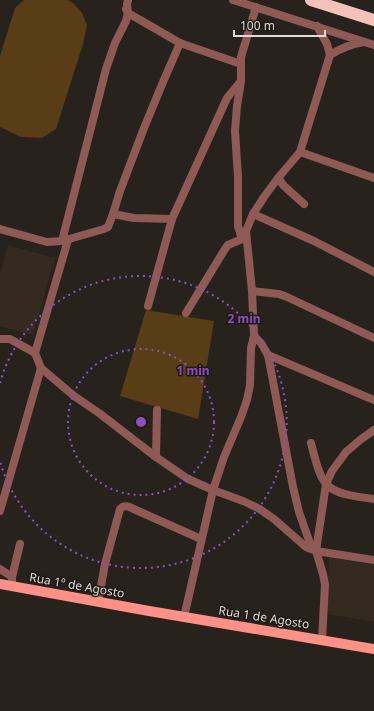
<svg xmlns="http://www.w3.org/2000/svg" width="374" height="711" font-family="'Noto Sans',sans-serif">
<rect width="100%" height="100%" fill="#27221c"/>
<g fill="#342a20">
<path d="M 8,245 L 55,258 L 33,335 L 0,326 L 0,273 Z"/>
<path d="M 329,557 L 374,565 L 374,622 L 327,614 Z"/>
</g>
<g fill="#593d17">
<path d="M 24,0 L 68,0 L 73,3 L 82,13 L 87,25 L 83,44 L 56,129 L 42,138 L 21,137 L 0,127 L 0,56 L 15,8 Z"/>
<path d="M 146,310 L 214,321 L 198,419 L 120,396 Z"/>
</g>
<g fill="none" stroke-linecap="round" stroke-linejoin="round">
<g stroke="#8f5a56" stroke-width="8">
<path d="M 233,0 L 374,45"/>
<path d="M 126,9 L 128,13 L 180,43 L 241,64"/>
<path d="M 330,55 C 341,48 351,44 364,42"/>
<path d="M 241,81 L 237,106 L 235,131 L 238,177 L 238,226 L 242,239"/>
<path d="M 300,152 L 374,178"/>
<path d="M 278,178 L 284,186 L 304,204"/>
<path d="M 113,214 L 120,191 L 144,128 L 163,82 L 180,43"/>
<path d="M 253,214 L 314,241 L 374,272"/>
<path d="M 0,229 L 47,242 L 62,241 L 104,229 L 108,227 L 113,214 L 134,218 L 172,219"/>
<path d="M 62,241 L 106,69 L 115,43 L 126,21 L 128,13 L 127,4 L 128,0"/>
<path d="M 252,291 L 279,294 L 287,297 L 374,338"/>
<path d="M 148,306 L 172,219 L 227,98 L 241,81 L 241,57 L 256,7"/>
<path d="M 186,313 L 225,249 L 228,245 L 242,239 L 246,231 L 253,214 L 264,197 L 278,178 L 300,152 L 330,55 L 327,44 L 317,26"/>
<path d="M 254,336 L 261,343 L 268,355 L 293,487 L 299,512 L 312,549"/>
<path d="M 0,339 L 10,339 L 35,353 L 41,368 L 0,511"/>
<path d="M 35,353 L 68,240"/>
<path d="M 268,355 L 374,400"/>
<path d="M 41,368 L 74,396 L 99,413 L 156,457 L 188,479 L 213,490 L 243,501 L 258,508 L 274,519 L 306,547 L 316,551 L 374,560"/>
<path d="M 311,443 C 323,491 325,492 374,499"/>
<path d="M 156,457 L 157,410"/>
<path d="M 0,569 L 12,577 L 12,582"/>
<path d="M 12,577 L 20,544"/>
<path d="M 98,602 L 105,564 L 120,509 C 125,503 131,508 136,510 L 201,539"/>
<path d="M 184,617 L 213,490 L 224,457 L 241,417 L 247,400 L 250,385 L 251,348 L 254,336 L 252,291 L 246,231"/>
<path d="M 322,640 L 325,585 L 323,574 L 316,551 L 326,484 L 332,471 L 346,452 L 360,440 L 374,430"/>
</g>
<path stroke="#fd9087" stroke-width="10" d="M 0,584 L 149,611 L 374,649"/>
<path stroke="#f7c1bb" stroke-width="12" d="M 311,0 L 374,20"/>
</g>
<g fill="none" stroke="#8f4fc4" stroke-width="2" stroke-dasharray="2 4">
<circle cx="141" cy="422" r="73"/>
<path d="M0 383A146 146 0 1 1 0 461"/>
</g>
<g text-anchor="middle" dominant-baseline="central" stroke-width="3" stroke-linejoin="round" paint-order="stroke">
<g font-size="12" fill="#dfdbd8" stroke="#1e1913">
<text transform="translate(77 585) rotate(10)">Rua 1º de Agosto</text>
<text transform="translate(264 617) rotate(9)">Rua 1 de Agosto</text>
</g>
</g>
<circle cx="141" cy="422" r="6" fill="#8f4fc4" stroke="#1e1913" stroke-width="2"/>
<g font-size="12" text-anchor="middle" font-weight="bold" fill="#8f4fc4" stroke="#1e1913" stroke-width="3" stroke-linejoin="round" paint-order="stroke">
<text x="244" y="323">2 min</text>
<text x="193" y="375">1 min</text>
</g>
<path d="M234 30v6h91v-6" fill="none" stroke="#dfdbd8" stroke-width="2"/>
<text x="240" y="30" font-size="12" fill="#dfdbd8" stroke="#1e1913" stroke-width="3" paint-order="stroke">100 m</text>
</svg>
